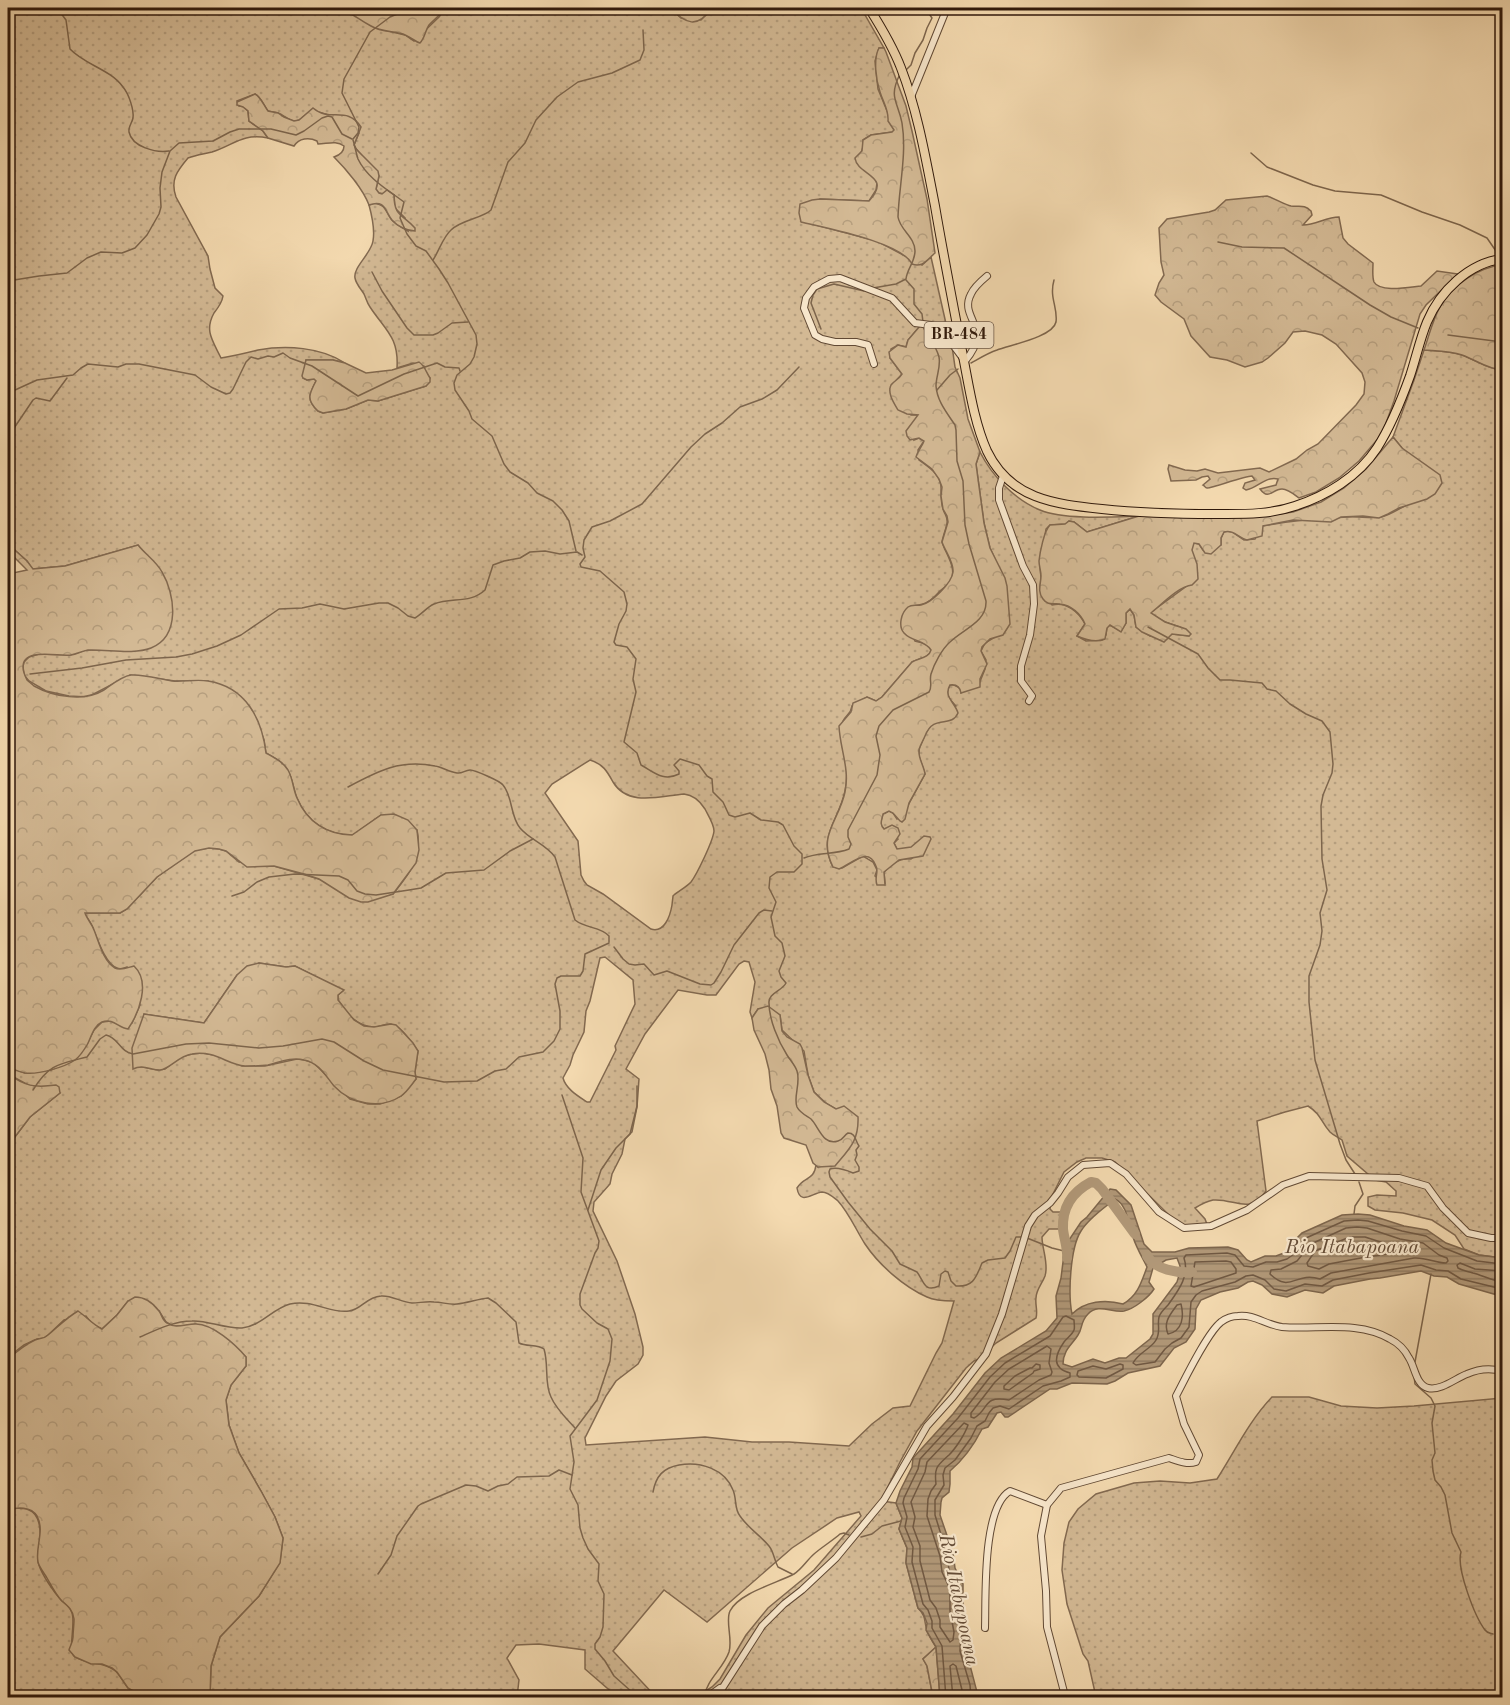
<svg xmlns="http://www.w3.org/2000/svg" width="1510" height="1705" font-family="'Old Standard TT',serif">
<defs>
<pattern id="grass-dots" width="8" height="8" patternUnits="userSpaceOnUse" patternTransform="scale(1.5)"><rect width="8" height="8" fill="#d3b994"/><path d="M2 2h.1M6 6h.1" fill="none" stroke="#b59e7e" stroke-width="1.8" stroke-linecap="round"/></pattern>
<pattern id="forest-crowns" width="20" height="18" patternUnits="userSpaceOnUse" patternTransform="scale(1.5)"><rect width="20" height="18" fill="#d3b994"/><path d="M2 6a3 3 0 1 1 6 0M12 15a3 3 0 1 1 6 0" fill="none" stroke="#b59e7e"/></pattern>
<pattern id="water-rules" width="6" height="5" patternUnits="userSpaceOnUse" patternTransform="scale(1.5)"><rect width="6" height="5" fill="#b19878"/><path d="M0 2.5h6" fill="none" stroke="#907b61"/></pattern>
</defs>
<rect width="100%" height="100%" fill="#f4dab0"/>
<filter id="stains"><feTurbulence type="fractalNoise" baseFrequency=".00333" numOctaves="4"/><feColorMatrix values="0 0 0 0 .2 0 0 0 0 .09 0 0 0 0 .02 0 0 0 .5 -.17"/></filter>
<radialGradient id="worn" r=".72"><stop offset=".6" stop-color="#630" stop-opacity="0"/><stop offset="1" stop-color="#630" stop-opacity=".3"/></radialGradient>
<g fill="url(#grass-dots)" stroke="#826950" stroke-width="1.5" fill-rule="evenodd">
<path d="M 8,8 L 333,8 L 346,10 L 354,14 L 376,28 L 405,35 L 414,41 L 439,17 L 446,8 L 670,8 L 681,18 L 701,20 L 712,8 L 861,8 L 884,48 L 879,48 L 875,61 L 878,89 L 895,130 L 893,132 L 871,135 L 863,140 L 863,147 L 861,153 L 866,171 L 874,176 L 877,183 L 876,190 L 869,201 L 820,199 L 801,221 L 877,241 L 922,265 L 931,257 L 949,337 L 936,327 L 931,330 L 920,326 L 908,340 L 906,347 L 898,345 L 891,349 L 890,358 L 902,374 C 898,380 893,382 890,389 L 911,415 L 918,415 L 915,421 L 914,440 L 919,438 L 924,441 L 918,450 L 919,460 C 930,468 942,475 941,490 C 941,496 941,503 943,509 C 945,515 948,517 947,523 C 946,529 943,536 942,542 C 946,555 959,570 949,583 C 946,587 941,589 938,593 C 933,598 930,602 923,604 C 913,607 908,604 903,615 L 915,641 L 923,643 L 929,646 L 932,650 C 929,658 919,658 912,662 L 882,697 L 876,701 L 867,697 L 852,706 C 851,714 846,715 843,721 C 837,734 844,751 846,763 C 847,772 847,782 845,791 C 839,821 817,836 833,867 L 842,868 L 863,856 L 873,862 L 877,870 L 875,876 L 885,883 L 884,872 C 891,864 900,857 911,859 L 925,849 L 928,844 L 906,849 L 897,849 L 894,843 L 898,839 L 884,829 L 880,824 L 883,814 L 889,811 L 893,813 L 897,819 L 906,809 L 925,774 L 919,756 L 919,749 L 926,732 L 931,725 L 956,706 C 950,700 944,694 950,685 L 954,685 L 960,688 L 961,693 L 979,684 L 985,669 L 986,660 L 981,651 L 985,643 L 995,637 L 999,568 L 990,548 L 984,523 L 976,464 L 980,452 C 992,476 1015,500 1040,510 C 1064,520 1112,517 1139,516 L 1087,532 L 1074,522 L 1069,521 L 1066,524 L 1050,525 L 1046,529 L 1040,566 L 1041,578 L 1040,589 L 1052,605 C 1066,601 1079,612 1085,624 L 1077,636 L 1086,641 L 1102,640 L 1106,635 L 1107,627 L 1110,625 L 1121,631 L 1126,623 L 1126,613 L 1130,609 L 1134,615 L 1136,627 L 1150,636 L 1166,638 L 1172,634 L 1189,636 L 1190,634 C 1183,626 1177,627 1168,623 C 1162,621 1156,617 1150,613 L 1188,585 L 1192,546 L 1194,543 L 1199,544 L 1203,550 L 1221,545 L 1221,538 L 1224,532 L 1227,531 L 1232,532 L 1244,540 L 1255,539 L 1262,526 C 1290,521 1319,518 1348,517 C 1357,516 1373,519 1381,517 C 1391,515 1401,507 1411,503 L 1402,448 L 1393,437 L 1414,380 L 1424,350 C 1436,351 1450,351 1462,355 C 1476,360 1488,369 1502,370 L 1502,1258 L 1479,1255 L 1464,1249 L 1455,1235 L 1432,1220 L 1403,1213 L 1375,1210 L 1368,1206 L 1368,1197 L 1377,1195 L 1396,1196 L 1396,1191 L 1386,1182 L 1375,1180 L 1347,1156 L 1342,1140 C 1338,1137 1333,1135 1330,1132 C 1320,1121 1322,1115 1308,1106 L 1285,1112 L 1257,1121 L 1266,1191 C 1249,1216 1235,1198 1213,1200 C 1207,1201 1200,1205 1195,1208 L 1205,1219 L 1208,1227 L 1183,1226 L 1171,1217 L 1115,1162 L 1102,1158 L 1086,1158 L 1077,1162 L 1064,1172 L 1052,1196 L 1050,1209 L 1053,1212 L 1068,1212 L 1063,1229 L 1049,1229 L 1042,1237 C 1042,1249 1049,1264 1045,1276 C 1042,1284 1036,1290 1036,1298 C 1035,1305 1038,1311 1036,1318 L 996,1343 L 979,1359 L 974,1361 L 966,1368 L 917,1431 L 900,1462 L 881,1501 L 896,1503 L 902,1518 L 899,1529 L 907,1548 L 906,1563 L 918,1608 C 928,1618 923,1623 928,1633 C 930,1638 933,1642 936,1647 L 923,1659 L 927,1666 L 933,1697 L 696,1697 L 712,1687 L 720,1679 L 746,1635 L 768,1608 L 814,1570 L 861,1516 L 859,1512 L 837,1518 L 792,1548 L 707,1622 L 664,1590 L 613,1651 L 656,1697 L 614,1697 L 615,1695 L 585,1669 L 585,1650 L 539,1644 L 516,1645 L 507,1658 L 519,1680 L 517,1697 L 210,1697 L 211,1666 L 220,1637 L 259,1596 L 280,1562 L 283,1538 L 275,1517 L 261,1491 L 239,1453 L 229,1425 L 226,1400 L 231,1385 L 246,1366 L 246,1357 L 231,1343 L 213,1330 L 195,1324 L 184,1326 L 173,1326 L 166,1322 L 159,1311 L 128,1301 L 117,1315 L 102,1329 L 92,1324 L 86,1316 L 64,1320 L 45,1338 L 37,1339 L 24,1345 L 16,1351 L 8,1359 L 8,1146 L 30,1117 L 60,1093 L 45,1087 L 30,1086 L 8,1074 L 8,1067 L 25,1073 L 51,1070 L 76,1059 L 86,1046 L 94,1030 L 102,1022 L 111,1021 L 132,1023 L 140,1005 L 127,967 C 123,968 121,970 117,968 C 106,964 98,941 94,931 C 92,924 88,919 84,913 L 120,913 L 127,909 L 157,877 L 195,850 L 209,848 L 219,849 L 226,851 L 239,862 L 274,866 L 319,879 L 393,894 C 410,873 423,858 417,830 L 381,815 L 353,835 C 327,835 307,822 297,798 C 293,789 293,779 288,771 C 283,762 275,758 266,753 L 264,740 L 256,718 L 208,681 L 175,681 L 130,675 L 88,697 L 69,696 L 46,691 L 29,681 L 24,675 L 23,666 L 24,662 L 29,657 L 39,654 L 70,655 L 86,650 L 137,650 L 146,555 L 138,545 L 65,566 L 32,569 L 27,561 L 8,544 ZM 255,94 C 261,97 264,106 268,111 C 271,112 275,112 278,113 C 284,115 288,121 295,121 C 302,121 305,113 311,112 C 325,109 347,126 359,133 L 354,145 C 360,157 373,163 379,176 L 376,189 L 378,193 L 394,195 L 395,208 L 405,218 L 408,231 C 403,228 395,224 391,219 C 384,210 388,206 374,203 L 369,205 C 372,216 375,230 373,241 C 371,254 353,267 355,278 C 356,284 361,289 364,294 C 366,298 367,303 370,307 C 385,330 399,337 397,368 L 413,363 L 424,366 L 426,373 L 430,378 L 426,386 L 378,401 L 368,400 L 346,409 L 323,413 L 318,411 C 306,399 309,395 316,381 L 315,379 L 307,380 L 303,378 L 306,360 L 333,360 L 345,363 C 321,347 286,345 258,350 C 246,353 234,356 221,358 C 213,341 204,331 214,313 C 218,308 222,303 223,296 L 215,288 L 210,269 L 208,256 L 176,197 C 170,180 177,171 188,158 C 196,155 204,154 212,152 C 234,145 242,133 268,138 L 263,131 L 249,121 L 248,111 L 243,106 L 239,106 L 237,101 ZM 590,760 C 603,764 607,771 613,782 C 628,807 660,796 684,794 C 693,795 700,801 705,809 C 708,815 714,824 714,831 C 713,841 697,874 691,882 C 687,887 675,893 673,896 C 673,897 672,904 672,905 C 670,917 664,933 651,929 L 603,894 L 587,885 L 584,881 L 581,875 L 578,841 L 545,793 L 552,784 ZM 605,957 L 633,980 L 635,1004 L 615,1046 L 616,1050 L 590,1102 L 587,1102 C 578,1096 566,1089 563,1078 L 570,1065 L 573,1055 L 584,1032 L 586,1011 L 590,1001 L 600,958 ZM 744,961 L 749,962 L 755,982 L 750,1012 L 752,1018 L 758,1009 L 780,1015 L 782,1030 L 804,1051 L 808,1075 L 814,1092 L 827,1104 L 836,1109 L 818,1167 L 816,1165 C 814,1181 804,1176 797,1188 C 800,1206 812,1193 822,1192 C 828,1192 833,1197 838,1201 C 849,1213 856,1230 865,1244 C 879,1265 904,1287 927,1297 C 935,1301 946,1301 954,1301 L 942,1343 L 936,1353 L 910,1406 L 893,1408 L 872,1424 L 849,1446 L 789,1442 L 752,1442 L 705,1437 L 586,1445 L 585,1438 L 606,1396 L 616,1381 L 638,1364 L 643,1355 L 643,1347 L 635,1314 L 617,1261 L 593,1211 L 594,1202 L 610,1184 L 612,1174 L 622,1154 L 625,1139 L 632,1132 L 637,1107 L 639,1079 L 626,1069 L 645,1034 L 678,990 L 707,995 L 716,995 L 739,964 ZM 259,963 L 286,967 L 295,966 L 343,991 L 338,995 L 338,1000 C 347,1014 358,1028 376,1027 C 380,1026 386,1024 390,1024 C 402,1026 411,1042 418,1051 L 415,1072 L 416,1079 L 401,1096 L 380,1104 L 368,1104 L 350,1099 L 314,1063 L 305,1060 L 297,1059 L 265,1066 L 242,1066 L 220,1056 L 202,1053 L 192,1054 L 180,1057 L 165,1069 L 158,1070 L 143,1067 L 136,1067 L 144,1014 L 204,1023 L 237,975 Z"/>
<path d="M 1272,1397 L 1309,1397 L 1341,1406 L 1377,1408 L 1414,1406 L 1502,1398 L 1502,1697 L 1096,1697 L 1088,1661 L 1083,1654 L 1067,1604 L 1062,1570 L 1064,1543 L 1069,1522 L 1078,1509 L 1096,1494 L 1134,1483 L 1160,1481 L 1190,1483 L 1217,1479 C 1235,1451 1249,1421 1272,1397 Z"/>
<path d="M 15,1508 C 19,1508 25,1508 29,1510 C 40,1514 41,1531 40,1542 C 39,1550 36,1557 39,1565 C 42,1575 54,1592 61,1600 C 66,1605 70,1606 72,1613 C 76,1624 67,1652 75,1657 C 87,1665 103,1661 114,1670 C 120,1674 123,1682 128,1688 L 145,1693 L 157,1692 L 177,1697 L 8,1698 L 8,1510 Z"/>
</g>
<g fill="url(#forest-crowns)" stroke="#826950" stroke-width="1.5">
<path d="M 333,8 L 446,8 C 441,14 435,19 429,25 C 425,31 425,38 420,43 C 414,41 409,36 403,34 C 393,31 381,32 371,26 C 354,17 353,12 333,8 Z"/>
<path d="M 670,8 L 712,8 C 697,29 686,24 670,8 Z"/>
<path d="M 879,48 L 884,48 L 886,52 L 906,106 L 912,131 L 927,199 L 935,253 C 927,260 922,268 912,264 C 901,242 825,228 801,222 L 799,213 L 800,204 L 812,200 L 820,199 L 869,201 C 893,175 857,176 855,158 L 862,151 L 863,140 L 871,135 L 892,132 L 894,130 L 888,121 C 889,110 883,102 880,92 C 876,80 873,59 879,48 Z"/>
<path d="M 255,94 C 261,97 264,106 268,111 L 278,113 L 284,117 L 294,121 L 299,120 L 313,108 C 330,123 347,105 361,127 L 354,145 L 356,149 L 378,171 L 379,176 L 376,189 L 379,193 L 382,194 L 387,190 L 394,195 C 394,217 403,214 415,228 L 415,231 C 407,231 397,226 392,220 C 385,211 385,199 369,205 C 363,189 346,169 334,157 C 340,155 344,152 344,146 C 336,140 327,144 318,144 L 317,141 C 309,137 299,138 294,146 L 268,138 L 263,131 L 249,121 L 248,111 L 243,107 L 237,105 L 237,102 Z"/>
<path d="M 1267,196 C 1274,198 1285,205 1291,206 C 1300,207 1304,204 1311,211 L 1312,215 L 1303,225 C 1316,225 1326,217 1339,217 L 1343,238 L 1348,244 L 1373,263 C 1373,269 1372,277 1374,282 C 1380,293 1410,287 1421,286 L 1437,271 L 1458,274 L 1426,305 L 1420,314 L 1394,401 L 1382,434 L 1359,461 L 1339,478 L 1316,492 L 1299,498 C 1295,495 1288,489 1282,489 C 1272,489 1269,501 1260,489 L 1276,485 L 1278,479 C 1265,476 1258,488 1246,490 L 1243,488 L 1245,483 L 1255,480 L 1252,476 C 1244,476 1210,489 1207,488 C 1205,488 1205,486 1203,485 L 1210,479 L 1208,476 L 1202,477 L 1196,480 L 1171,481 L 1168,469 L 1169,465 L 1185,470 L 1197,471 L 1205,469 L 1218,473 L 1260,468 L 1269,472 L 1296,459 L 1307,450 L 1318,444 L 1356,405 L 1364,394 L 1365,382 L 1362,373 L 1336,344 L 1322,335 L 1305,331 L 1293,332 L 1285,343 L 1268,358 L 1262,362 L 1245,367 L 1227,360 L 1210,357 L 1191,336 L 1184,319 L 1161,302 L 1155,295 L 1159,283 L 1164,275 L 1161,262 L 1159,228 L 1167,219 L 1209,212 L 1215,210 L 1226,200 Z"/>
<path d="M 1502,265 L 1502,370 C 1487,369 1476,360 1462,355 C 1450,351 1436,351 1424,350 C 1429,336 1433,318 1441,305 C 1453,285 1479,267 1502,265 Z"/>
<path d="M 920,326 L 931,329 L 936,327 L 952,346 L 955,367 L 960,378 L 968,419 L 980,452 L 976,464 L 984,523 L 990,548 L 1005,578 L 1007,586 L 1010,624 L 1003,635 L 990,639 L 982,647 L 981,651 L 987,664 L 980,679 L 980,687 L 961,693 C 960,687 957,684 950,685 C 943,697 955,702 958,713 C 951,729 934,713 925,736 C 923,741 920,745 919,750 C 918,758 924,766 925,774 L 909,803 L 905,819 L 902,822 L 900,821 L 893,813 L 889,811 L 883,814 C 882,820 879,824 884,829 L 892,825 L 898,828 L 900,834 L 894,843 L 897,849 L 911,847 L 924,836 L 930,837 L 931,839 L 923,856 L 899,860 L 884,872 L 885,885 L 877,885 C 874,877 879,872 876,866 C 868,845 850,865 839,869 L 833,867 C 817,835 839,821 845,792 C 850,769 840,749 839,726 L 851,712 L 853,703 L 867,697 L 876,701 L 882,697 L 912,662 C 919,658 929,658 931,650 C 925,640 912,642 904,633 C 898,626 901,613 908,607 C 912,604 916,606 921,605 C 931,603 952,583 953,572 C 954,562 945,551 942,542 L 948,522 L 947,516 L 943,509 L 941,496 L 942,487 L 939,479 L 932,469 L 916,457 C 918,450 922,447 924,441 L 919,438 L 910,440 L 907,436 L 906,431 L 918,415 L 907,414 L 898,410 C 894,403 887,393 891,385 C 894,381 899,379 902,374 L 890,358 L 889,352 L 898,345 L 906,347 L 908,340 Z"/>
<path d="M 306,360 L 333,360 L 345,363 L 366,373 L 392,370 L 419,362 C 425,366 426,372 430,378 L 430,382 L 426,386 L 378,401 L 368,400 L 346,409 L 323,413 L 318,411 C 306,400 309,394 316,381 L 314,379 L 307,380 L 303,378 L 302,376 Z"/>
<path d="M 1393,437 L 1402,448 L 1440,475 L 1442,483 L 1435,494 L 1427,499 L 1399,508 L 1388,514 L 1379,518 L 1363,516 L 1341,517 L 1331,522 L 1293,520 L 1263,526 L 1262,536 L 1247,540 C 1239,538 1233,529 1224,532 L 1221,538 L 1221,545 L 1211,554 L 1205,553 L 1199,544 L 1194,543 L 1192,550 L 1197,564 L 1198,579 L 1192,585 C 1179,586 1161,605 1151,613 L 1165,622 L 1186,629 L 1191,634 L 1189,636 L 1172,634 L 1164,642 L 1142,632 L 1136,627 L 1134,615 L 1130,609 L 1126,613 L 1126,623 L 1121,632 L 1110,625 L 1107,628 L 1105,639 C 1096,643 1086,640 1077,636 L 1085,624 C 1081,614 1071,605 1060,604 C 1053,603 1048,606 1043,599 C 1037,592 1041,583 1041,576 C 1041,571 1039,566 1039,561 C 1040,552 1044,531 1050,525 L 1065,524 L 1069,521 L 1074,522 L 1087,532 L 1139,516 L 1265,516 L 1293,512 L 1321,502 L 1344,488 L 1366,469 Z"/>
<path d="M 8,544 L 27,561 L 33,569 L 65,566 L 138,545 C 145,554 157,562 162,572 C 175,594 181,636 151,648 C 133,655 107,649 88,650 C 82,651 77,654 71,655 C 59,657 23,647 23,667 C 23,672 25,676 27,680 C 29,682 32,684 34,686 C 54,697 84,702 104,690 C 111,685 122,676 131,675 C 144,674 159,679 172,681 C 184,682 196,679 208,681 C 246,687 262,719 266,753 C 275,758 283,762 288,770 C 293,779 293,789 297,798 C 307,822 327,835 352,835 L 381,815 L 394,814 L 408,820 L 417,830 L 419,850 L 416,863 L 393,894 L 368,902 L 361,902 L 349,898 L 319,879 L 304,874 L 274,866 L 247,867 L 226,851 L 219,849 L 209,848 L 195,851 L 157,877 L 127,909 L 120,913 L 85,913 C 87,919 92,924 94,930 C 99,942 103,961 115,968 C 121,971 129,967 134,966 C 151,982 139,1013 128,1029 C 118,1028 114,1018 102,1022 C 93,1026 91,1038 87,1045 C 84,1050 79,1057 75,1060 C 65,1067 38,1075 25,1073 C 20,1072 13,1069 8,1067 L 8,806 L 9,801 L 8,794 L 8,574 L 27,570 L 8,551 Z"/>
<path d="M 259,963 L 286,967 L 295,966 L 344,990 L 338,995 L 338,1000 L 354,1020 L 364,1026 L 374,1027 L 391,1024 L 396,1025 L 401,1030 L 413,1043 L 418,1051 L 415,1072 L 416,1079 C 412,1084 407,1092 401,1096 C 380,1110 351,1104 334,1086 C 325,1075 319,1063 304,1060 C 292,1057 280,1062 268,1065 C 261,1066 252,1066 245,1066 C 227,1065 216,1050 192,1054 C 178,1056 170,1069 160,1070 C 150,1070 143,1064 133,1069 L 132,1048 L 144,1014 L 204,1023 L 237,975 L 247,966 Z"/>
<path d="M 768,1006 L 780,1015 L 782,1031 L 787,1037 L 800,1044 L 802,1048 L 808,1075 L 814,1092 L 824,1102 L 836,1109 L 844,1106 L 858,1117 C 859,1141 849,1149 835,1166 L 818,1167 L 813,1163 L 806,1145 L 784,1138 L 781,1133 L 777,1106 L 771,1089 L 769,1070 L 765,1054 L 754,1030 L 752,1018 L 758,1009 Z"/>
<path d="M 8,1074 C 25,1086 34,1088 56,1085 L 59,1087 L 60,1093 L 30,1117 L 8,1146 Z"/>
<path d="M 135,1297 C 145,1297 153,1303 159,1311 C 162,1315 162,1320 167,1323 C 176,1329 185,1324 195,1324 C 212,1323 236,1345 246,1357 L 246,1366 L 231,1385 L 226,1400 L 229,1425 L 239,1453 L 261,1491 L 275,1517 L 283,1538 L 280,1563 L 259,1596 L 220,1637 L 211,1666 L 210,1697 L 177,1697 L 157,1692 L 135,1692 L 128,1688 L 117,1672 L 112,1668 L 102,1664 L 91,1664 L 75,1657 L 69,1650 C 70,1646 73,1642 73,1637 C 73,1632 74,1625 74,1619 C 73,1610 68,1606 62,1601 C 56,1595 51,1585 47,1578 C 44,1573 39,1567 38,1562 C 35,1547 45,1531 37,1516 C 31,1506 17,1507 8,1510 L 8,1359 C 16,1352 24,1345 35,1340 C 40,1338 44,1339 48,1335 C 58,1327 66,1318 78,1311 C 87,1317 92,1324 102,1329 L 117,1315 L 128,1301 Z"/>
<path d="M 936,1647 L 940,1697 L 933,1697 L 927,1666 L 923,1659 Z"/>
</g>
<path fill="url(#water-rules)" stroke="#7d654c" stroke-width="1.5" fill-rule="evenodd" d="M 1110,1189 L 1116,1190 L 1131,1205 L 1144,1244 L 1152,1252 L 1175,1252 L 1189,1248 L 1228,1247 L 1238,1250 L 1247,1260 L 1251,1262 L 1265,1256 L 1276,1256 L 1284,1253 L 1289,1250 L 1297,1238 L 1302,1233 L 1342,1215 L 1358,1214 L 1370,1215 L 1404,1226 L 1427,1230 L 1446,1243 L 1479,1255 L 1502,1258 L 1502,1295 L 1497,1295 L 1459,1284 L 1447,1277 L 1434,1276 L 1421,1271 L 1380,1278 L 1370,1279 L 1334,1286 L 1323,1293 L 1305,1290 L 1287,1297 L 1272,1294 L 1262,1285 L 1253,1281 L 1248,1282 L 1238,1288 L 1220,1292 L 1201,1300 L 1196,1309 L 1195,1329 L 1186,1342 L 1174,1348 L 1160,1366 L 1128,1373 L 1115,1381 L 1107,1384 L 1072,1383 L 1057,1389 L 1050,1389 L 1008,1417 L 1005,1417 L 1001,1412 L 997,1413 L 988,1427 L 982,1429 C 974,1445 964,1459 950,1471 L 950,1484 L 949,1492 L 942,1498 L 941,1502 L 940,1515 L 953,1553 L 955,1568 L 963,1584 L 963,1610 L 967,1631 L 966,1650 L 977,1692 L 977,1697 L 940,1697 L 936,1647 L 926,1630 L 927,1623 L 923,1613 L 918,1608 L 906,1563 L 907,1548 L 899,1529 L 902,1518 L 896,1503 L 900,1491 L 912,1467 L 913,1458 L 953,1414 L 985,1373 L 1001,1358 L 1046,1331 L 1057,1318 L 1056,1296 L 1061,1278 L 1065,1246 L 1081,1222 L 1087,1217 ZM 1115,1199 C 1128,1205 1128,1225 1133,1237 C 1136,1247 1142,1257 1147,1267 C 1141,1283 1138,1295 1123,1304 C 1105,1299 1085,1301 1072,1314 C 1068,1295 1070,1248 1081,1231 C 1089,1218 1103,1209 1115,1199 ZM 1177,1258 L 1180,1266 L 1180,1272 L 1177,1282 L 1153,1314 L 1153,1334 L 1150,1339 L 1126,1358 L 1119,1358 L 1105,1363 L 1093,1359 L 1072,1367 L 1063,1364 C 1063,1350 1072,1345 1078,1335 C 1083,1328 1080,1322 1088,1314 C 1098,1303 1112,1313 1124,1311 C 1134,1309 1149,1297 1154,1289 L 1149,1282 L 1153,1268 L 1166,1260 Z"/>
<g fill="none" stroke-linecap="round" stroke-linejoin="round">
<g stroke="#705842" stroke-width="1.5">
<path d="M 1357,1227 L 1367,1228 L 1400,1239 L 1423,1243 L 1439,1255 L 1447,1258 L 1448,1261 L 1446,1263 C 1435,1263 1426,1257 1414,1258 L 1331,1273 L 1320,1279 C 1295,1271 1291,1294 1270,1274 L 1271,1270 L 1281,1269 L 1297,1261 L 1311,1244 L 1346,1228 Z"/>
<path d="M 1350,1237 L 1365,1237 L 1396,1247 L 1398,1251 L 1396,1253 L 1366,1257 L 1329,1264 L 1319,1269 L 1308,1266 L 1307,1263 L 1315,1251 Z"/>
<path d="M 1226,1261 L 1231,1262 L 1236,1269 L 1236,1273 L 1194,1287 L 1191,1286 L 1195,1262 Z"/>
<path d="M 1502,1264 L 1477,1261 L 1444,1248 L 1426,1236 L 1402,1231 L 1368,1221 L 1358,1220 L 1344,1221 L 1306,1238 L 1294,1254 L 1287,1259 L 1277,1262 L 1266,1262 L 1253,1267 L 1244,1266 L 1235,1255 L 1227,1253 L 1186,1255 L 1184,1258 C 1190,1276 1178,1291 1168,1305 C 1165,1308 1160,1313 1159,1317 C 1157,1325 1161,1332 1156,1340 C 1151,1349 1139,1352 1133,1363 L 1136,1365 L 1155,1362 L 1165,1349 L 1172,1343 L 1181,1338 L 1189,1327 L 1191,1302 L 1196,1295 L 1202,1291 L 1235,1282 L 1246,1276 L 1253,1275 L 1265,1280 L 1274,1289 L 1286,1291 L 1305,1284 L 1322,1286 L 1333,1280 L 1369,1273 L 1421,1265 L 1436,1270 L 1448,1271 L 1461,1279 L 1502,1289"/>
<path d="M 1502,1271 L 1475,1269 L 1460,1263 L 1457,1265 L 1458,1268 C 1463,1271 1467,1271 1473,1273 C 1481,1275 1492,1280 1502,1282"/>
<path d="M 1181,1304 C 1184,1316 1183,1331 1168,1334 C 1163,1322 1170,1315 1177,1305 Z"/>
<path d="M 1047,1346 L 1051,1349 L 1049,1363 L 1052,1372 L 1051,1375 L 1039,1380 L 1009,1400 C 982,1395 990,1409 974,1418 L 971,1417 L 971,1413 L 995,1382 L 1009,1369 Z"/>
<path d="M 1036,1364 L 1040,1365 L 1040,1369 L 1034,1371 L 1033,1373 L 1009,1390 L 1004,1389 L 1004,1386 L 1015,1376 L 1030,1368 L 1032,1368 Z"/>
<path d="M 1120,1364 L 1123,1365 L 1123,1369 L 1106,1378 L 1079,1377 L 1077,1375 L 1078,1371 L 1093,1366 L 1106,1369 Z"/>
<path d="M 964,1423 L 968,1425 C 965,1434 956,1448 949,1455 C 937,1466 934,1467 936,1484 L 931,1491 L 928,1499 L 927,1516 L 940,1556 L 942,1572 L 950,1589 L 950,1611 L 954,1632 L 953,1640 L 950,1642 L 940,1627 L 940,1620 L 936,1608 L 930,1600 L 920,1561 L 920,1546 L 913,1527 L 915,1517 L 911,1502 L 925,1472 L 927,1462 Z"/>
<path d="M 946,1698 L 942,1646 L 932,1628 L 932,1621 L 928,1610 L 923,1604 L 912,1562 L 913,1547 L 905,1527 L 907,1517 L 903,1503 L 904,1498 L 918,1469 L 920,1459 L 958,1418 L 990,1377 L 1005,1363 L 1050,1336 L 1063,1317 L 1066,1316 L 1074,1320 C 1074,1323 1075,1328 1074,1330 C 1072,1335 1067,1338 1064,1342 C 1055,1355 1051,1368 1070,1373 L 1070,1377 L 1061,1381 L 1043,1386 L 1009,1409 L 1000,1406 L 993,1408 L 989,1413 L 985,1421 L 977,1426 L 971,1438 L 955,1460 L 945,1468 L 943,1475 L 944,1485 L 935,1500 L 935,1515 L 947,1554 L 949,1570 L 957,1587 L 957,1611 L 961,1631 L 960,1651 L 970,1685 L 971,1698"/>
<path d="M 953,1698 L 950,1666 L 953,1664 L 956,1666 L 964,1698"/>
</g>
<g stroke="#7d654c" stroke-width="1.5">
<path d="M 57,8 L 66,20 L 70,49 C 85,65 110,69 123,87 C 129,94 134,110 133,118 C 132,123 128,127 129,132 C 132,147 156,153 169,151"/>
<path d="M 907,69 L 911,65 L 915,53 L 923,40 L 927,28 L 932,18 L 925,8"/>
<path d="M 353,139 L 358,133 L 359,127 L 342,93 L 344,79 L 370,32 L 390,17 L 412,8"/>
<path d="M 353,140 C 355,146 356,153 358,159 C 367,178 388,190 404,202 L 400,218 L 407,234 L 416,246 L 426,251 L 439,269 L 448,283 L 476,335 L 477,344 L 474,357 L 470,364 L 457,375 L 454,383 L 455,390 L 469,411 L 472,419 L 492,436 L 504,464 L 510,472 L 528,483 L 537,493 L 553,501 L 562,510 L 569,521 L 576,551"/>
<path d="M 1251,153 L 1267,167 L 1313,185 L 1335,191 L 1381,195 L 1422,212 L 1460,225 L 1487,238 L 1498,254"/>
<path d="M 1218,242 L 1242,247 L 1284,248 L 1370,305 L 1391,317 L 1418,328"/>
<path d="M 433,260 C 439,251 443,237 451,230 C 461,220 483,218 491,210 L 508,162 L 525,143 L 536,120 L 557,97 L 578,82 L 612,73 L 640,60 L 644,50 L 643,30"/>
<path d="M 372,272 L 382,291 L 407,328 L 414,335 L 433,335 L 438,333 L 452,323 L 468,322"/>
<path d="M 906,280 L 914,289 L 914,304 L 922,314 L 923,322"/>
<path d="M 8,281 L 39,276 L 67,273 L 87,258 L 101,252 L 122,253 L 135,248 L 147,235 L 159,214 L 161,207 L 160,188 L 162,172 L 170,151 L 179,143 L 213,141 L 230,132 L 239,129 L 271,129 L 296,135 L 304,131 L 322,118 L 328,116 L 332,117 L 342,134 L 352,139"/>
<path d="M 873,288 L 896,284 L 906,279 C 907,269 915,262 915,251 C 915,237 900,230 898,217 C 899,186 907,154 902,123 C 898,101 888,98 900,74"/>
<path d="M 821,329 L 811,303 L 813,295 L 817,289 L 834,284 L 864,291"/>
<path d="M 1448,335 L 1502,342"/>
<path d="M 971,363 C 980,358 988,353 997,350 C 1010,345 1053,337 1056,322 C 1058,307 1049,298 1054,280"/>
<path d="M 799,367 L 777,390 L 762,399 L 740,407 L 722,423 L 705,434 L 691,447 L 642,504 L 610,521 L 592,527 L 584,540 L 583,548 L 585,557 L 580,564 L 581,567 L 600,571 L 624,592 L 627,604 L 626,611 L 619,624 L 614,642 L 616,645 L 627,647 L 636,659 L 633,679 L 636,692 L 624,742 L 637,753 L 641,765 C 654,772 663,782 679,774 L 679,771 L 674,765 L 680,759 L 699,765 L 707,776 L 712,779 L 713,792 L 723,802 L 729,815 L 735,817 L 750,813 L 761,820 L 778,822 L 783,825 L 794,846 L 802,854 L 802,864 L 794,872 L 777,872 L 770,877 L 769,888 L 776,902 L 771,917 L 775,936 L 782,943 L 785,956 L 779,971 L 781,977 L 786,983 C 782,991 768,993 769,1003 C 769,1019 778,1041 787,1055 C 790,1060 795,1065 797,1071 C 801,1083 793,1097 797,1107 C 800,1113 807,1116 811,1119 C 819,1127 823,1146 838,1141 C 843,1140 844,1135 848,1133 C 856,1133 855,1141 859,1146 L 856,1150 L 857,1155 L 855,1160 L 859,1167 L 859,1171 L 853,1173 C 846,1170 837,1167 830,1169 L 829,1172 L 830,1177 L 848,1202 L 870,1229 L 892,1251 L 900,1264 L 917,1272 C 924,1281 924,1293 939,1286 L 941,1274 L 945,1271 L 948,1272 L 951,1281 L 956,1286 C 974,1287 976,1277 982,1263 L 988,1260 L 1005,1258 L 1010,1251 L 1016,1237 L 1022,1237"/>
<path d="M 937,390 L 950,375 L 958,369"/>
<path d="M 8,391 L 15,390 L 37,380 L 73,375 L 81,368 L 88,364 L 118,367 L 126,364 L 139,364 L 195,375 L 211,387 L 226,394 L 230,393 L 233,389 L 246,362 L 251,357 L 258,359 L 268,356 L 274,357 L 283,353 L 290,358 L 312,366 L 358,396 L 404,374 L 437,363 L 445,367 L 459,368 L 460,371"/>
<path d="M 8,437 L 33,400 L 36,398 L 50,401 L 67,378"/>
<path d="M 1148,627 L 1198,654 L 1208,668 L 1220,680 L 1230,680 L 1262,683 L 1267,689 L 1276,691 L 1290,704 L 1306,714 L 1322,721 L 1330,732 L 1333,764 L 1332,773 L 1323,795 L 1321,806 L 1322,859 L 1327,890 L 1320,913 L 1322,931 L 1320,945 L 1309,976 L 1309,1002 L 1315,1060 L 1340,1144 L 1346,1160 L 1355,1174"/>
<path d="M 30,674 L 82,668 L 126,660 L 176,657 L 192,654 L 217,646 L 241,635 L 279,609 L 302,608 L 320,604 L 344,609 L 379,603 L 388,603 L 398,608 L 408,616 L 415,618 C 422,614 427,607 434,604 C 452,597 470,604 485,590 L 493,565 L 504,561 L 520,558 L 530,552 L 545,551 L 560,554 L 577,552 L 582,555"/>
<path d="M 348,787 C 378,771 400,759 435,766 C 442,767 449,772 457,773 C 462,774 465,770 470,770 C 475,770 500,781 503,785 C 513,797 510,816 520,828 C 530,840 546,844 555,857 L 575,920 C 586,929 600,926 609,936 L 609,942"/>
<path d="M 804,858 C 818,852 834,855 849,849 L 851,844 L 848,837 L 848,830 L 877,775 L 880,755 L 876,736 L 879,726 L 893,710 L 929,692 C 933,686 929,681 931,674 C 934,664 942,649 950,642 C 963,629 987,622 986,601 L 969,544 L 965,525 L 963,481 L 957,461 L 956,430 L 955,425 C 947,413 937,401 936,386 C 936,376 941,367 939,357 C 936,345 928,337 923,327"/>
<path d="M 232,896 L 244,892 L 257,882 L 269,877 L 295,874 L 339,876 L 348,880 L 357,891 L 365,894 L 376,895 L 409,890 L 421,888 L 446,873 L 484,870 L 510,851 L 533,839"/>
<path d="M 614,947 L 623,959 L 629,964 L 635,965 L 644,964 L 654,975 L 667,971 L 700,984 L 711,985 L 714,983 L 721,972 L 734,945 L 759,913 L 764,910 L 772,911"/>
<path d="M 33,1090 C 49,1064 59,1064 87,1057 L 100,1039 L 106,1035 C 118,1037 120,1052 133,1054 L 186,1044 L 209,1043 L 259,1048 L 283,1046 L 322,1039 L 334,1042 L 364,1061 L 383,1070 L 444,1082 L 477,1081 L 495,1071 L 506,1069 L 519,1057 L 543,1052 L 554,1041 L 560,1029 L 560,1011 L 555,984 L 557,978 L 561,976 L 580,976 L 583,971 L 585,954 L 609,943"/>
<path d="M 562,1095 L 583,1158 L 581,1192 L 599,1241 L 598,1248 L 595,1253 L 580,1294 L 580,1305 L 582,1309 L 597,1323 L 608,1329 L 612,1339 L 610,1361 L 597,1400 L 570,1436 L 574,1462 L 570,1489 L 578,1505 L 580,1528 L 583,1538 L 588,1549 L 599,1564 L 598,1581 L 604,1594 L 603,1627 L 600,1637 L 595,1644 L 595,1649 L 605,1661 L 614,1676 L 632,1692 L 642,1698"/>
<path d="M 588,1210 L 601,1170 L 616,1148 L 630,1134 L 637,1106 L 637,1086"/>
<path d="M 1354,1214 L 1355,1206 L 1363,1194 L 1359,1182"/>
<path d="M 1027,1238 L 1052,1248 L 1064,1251"/>
<path d="M 140,1337 C 156,1330 174,1321 192,1321 C 207,1320 225,1329 242,1328 C 261,1326 272,1309 290,1304 C 313,1299 330,1314 349,1311 C 361,1310 366,1297 381,1296 C 391,1295 401,1302 412,1303 C 419,1303 427,1301 434,1302 C 442,1302 449,1305 457,1304 C 467,1303 478,1299 488,1298 L 496,1303 L 516,1322 L 519,1343 C 527,1347 537,1344 544,1349 C 549,1365 544,1383 551,1397 C 556,1409 567,1419 575,1428"/>
<path d="M 1415,1362 L 1431,1274"/>
<path d="M 1414,1376 L 1415,1384 L 1431,1398 L 1435,1406 L 1432,1423 L 1435,1453 L 1432,1460 L 1433,1471 L 1435,1480 L 1441,1487 L 1445,1495 L 1452,1533 L 1461,1552 C 1456,1568 1475,1617 1485,1630 C 1487,1633 1490,1633 1493,1634"/>
<path d="M 653,1492 C 656,1476 663,1468 679,1465 C 700,1461 725,1469 733,1490 C 737,1499 734,1509 740,1516 C 748,1528 760,1535 769,1546 C 774,1552 774,1560 778,1567 L 792,1574"/>
<path d="M 861,1537 L 872,1534 L 882,1526 L 901,1521"/>
<path d="M 378,1574 L 391,1555 L 397,1536 L 418,1506 L 421,1504 L 466,1485 L 476,1486 L 488,1491 L 498,1486 L 508,1484 L 517,1477 L 549,1476 L 559,1470 L 572,1475"/>
<path d="M 704,1697 C 707,1679 723,1669 729,1652 C 733,1639 725,1621 730,1611 C 739,1593 777,1583 794,1574 C 802,1569 807,1560 814,1554 C 822,1547 832,1541 840,1534 L 844,1533 L 849,1535"/>
</g>
<g stroke="#b19878" stroke-width="10">
<path d="M 1147,1256 C 1156,1270 1177,1273 1192,1272"/>
<path d="M 1067,1258 C 1068,1248 1064,1239 1063,1229 C 1062,1207 1072,1192 1091,1182 L 1096,1183 L 1102,1189 L 1135,1234"/>
</g>
<g stroke="#614934" stroke-width="8">
<g id="minor">
<path d="M 911,97 L 947,8"/>
<path d="M 874,364 L 868,345 L 856,342 L 835,342 L 822,339 L 815,335 L 804,308 L 806,298 L 814,287 L 829,279 L 840,278 L 892,298 L 915,323 L 931,325 L 941,329 L 965,361 C 994,327 958,318 971,294 C 974,287 981,281 987,276"/>
<path d="M 1003,476 L 999,488 L 999,500 L 1023,566 L 1033,585 L 1034,604 L 1030,635 L 1021,666 L 1021,681 L 1032,696 L 1029,701"/>
<path d="M 985,1628 C 986,1597 982,1507 1010,1491 L 1047,1505"/>
<path d="M 706,1698 L 720,1688"/>
<path d="M 716,1698 L 762,1626 L 784,1604 L 802,1590 L 836,1558 L 884,1500 L 927,1426 L 953,1397 L 986,1354 L 1002,1314 L 1028,1226 L 1035,1215 L 1050,1203 L 1058,1193 L 1068,1177 L 1083,1165 L 1110,1163 L 1126,1174 L 1159,1212 L 1184,1228 L 1211,1226 L 1247,1210 L 1283,1185 L 1309,1176 L 1399,1178 L 1427,1186 L 1443,1208 L 1468,1233 L 1491,1238 L 1502,1238"/>
<path d="M 1059,1698 L 1064,1692 L 1047,1627 L 1046,1591 L 1041,1536 L 1047,1505 L 1061,1488 L 1169,1458 C 1178,1461 1187,1465 1196,1462 L 1199,1455 L 1184,1424 L 1176,1396 C 1185,1379 1207,1333 1221,1322 C 1225,1319 1232,1316 1238,1316 C 1254,1314 1266,1325 1282,1327 C 1317,1330 1358,1320 1390,1339 C 1398,1343 1405,1350 1409,1358 C 1415,1367 1416,1385 1428,1388 C 1441,1391 1456,1378 1467,1374 C 1478,1369 1491,1368 1502,1371"/>
</g>
</g>
<g stroke="#30190b" stroke-width="10">
<path id="major" d="M 869,8 C 881,27 893,47 901,68 C 918,112 926,160 935,206 C 943,253 952,299 961,346 C 968,379 973,420 987,451 C 1010,499 1054,504 1102,509 C 1140,513 1178,514 1216,514 C 1242,514 1269,515 1295,506 C 1326,496 1358,477 1377,448 C 1391,426 1401,401 1410,376 C 1416,358 1420,339 1427,322 C 1440,291 1469,263 1502,259"/>
</g>
<use href="#minor" stroke="#f8e7cc" stroke-width="6"/>
<use href="#major" stroke="#f4dab0" stroke-width="8"/>
</g>
<g text-anchor="middle" dominant-baseline="central" stroke-width="4.5" stroke-linejoin="round" paint-order="stroke">
<rect fill="#f8e7cc" stroke="#6c5745" stroke-width="1.5" x="924.5" y="322" width="69" height="26" rx="4.5"/>
<g font-size="16" font-weight="bold" fill="#30190b">
<text x="959" y="335">BR-484</text>
</g>
<g font-size="20" font-style="italic" fill="#644c37" stroke="#f8e7cc">
<text x="1352" y="1248">Rio Itabapoana</text>
<text transform="translate(958 1600) rotate(78)">Rio Itabapoana</text>
</g>
</g>
<rect width="1510" height="1705" fill="none" stroke="#f4dab0" stroke-width="30"/>
<rect x="9" y="9" width="1492" height="1687" fill="none" stroke="#30190b" stroke-width="3"/>
<rect x="15" y="15" width="1480" height="1675" fill="none" stroke="#30190b" stroke-width="1.5"/>
<rect width="100%" height="100%" filter="url(#stains)"/>
<rect width="100%" height="100%" fill="url(#worn)"/>
</svg>
